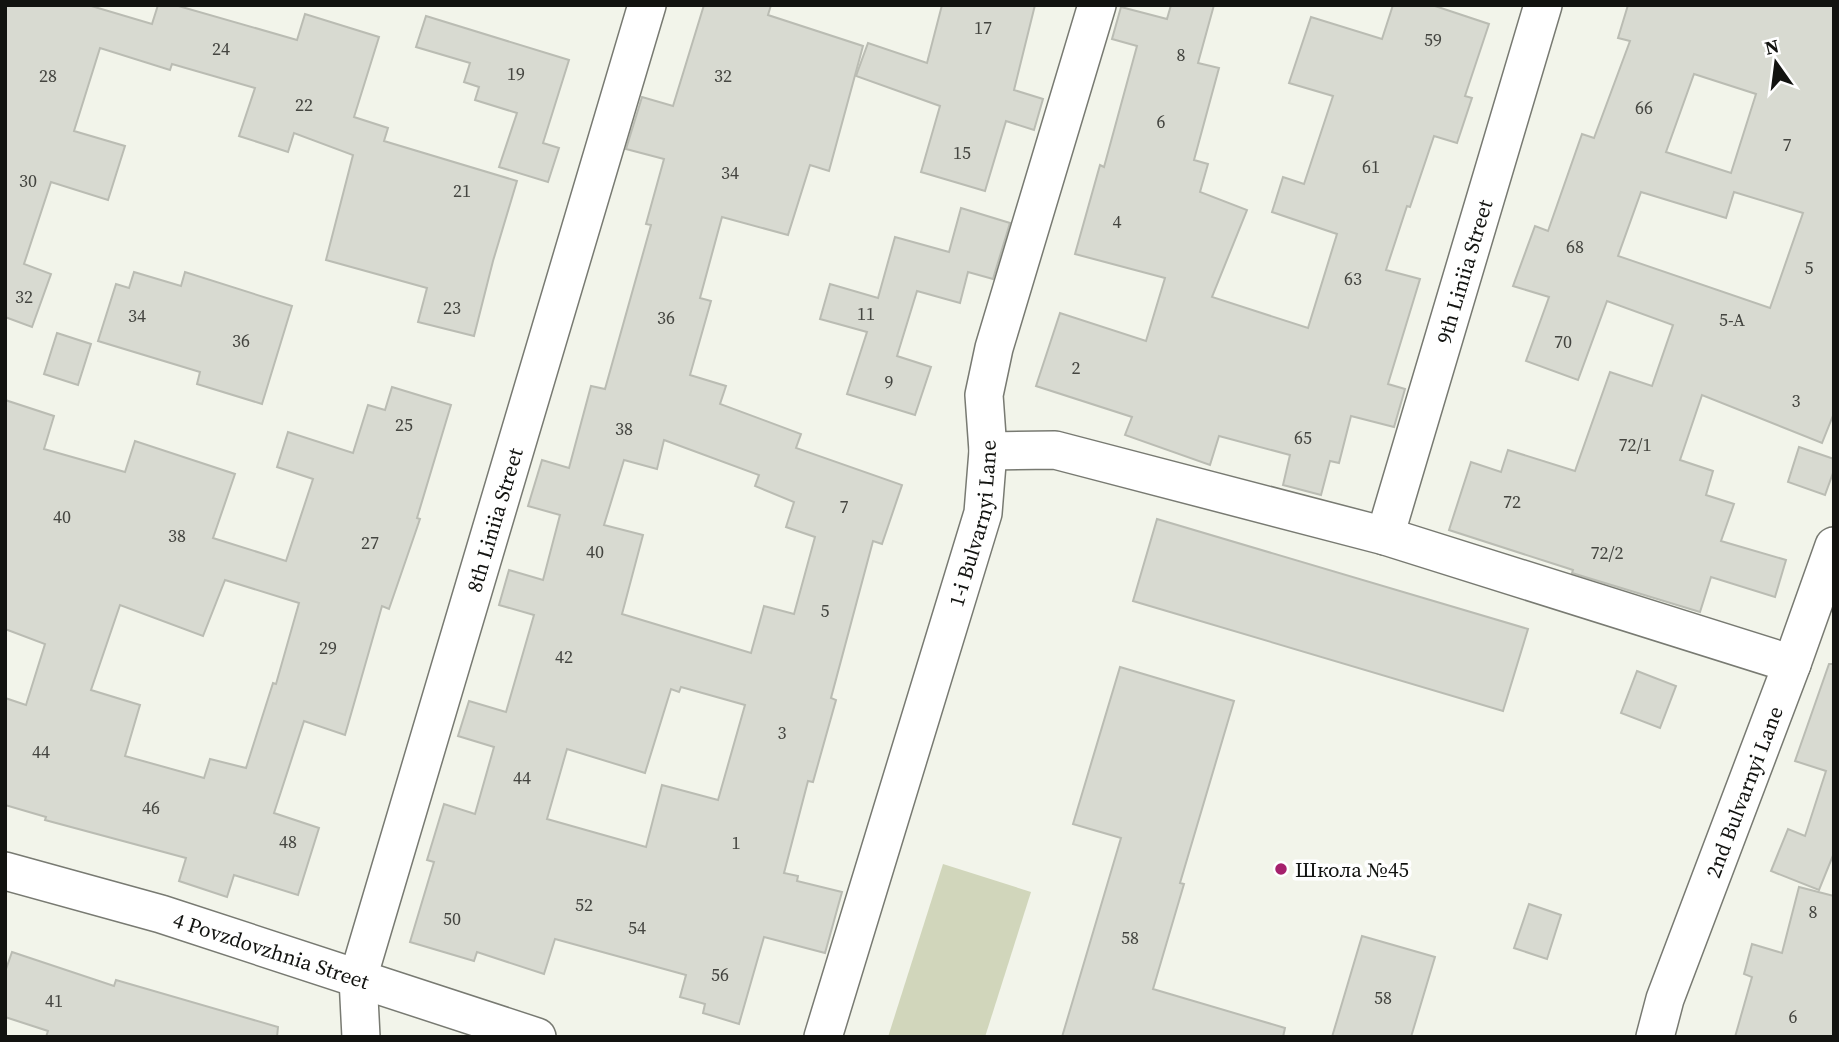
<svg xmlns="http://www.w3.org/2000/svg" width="1839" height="1042" font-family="'Source Serif 4',serif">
<rect width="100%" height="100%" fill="#f2f4ea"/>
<path fill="#d1d6bb" d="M 943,864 L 1031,892 L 985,1037 L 888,1037 Z"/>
<g fill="#d8dad1" stroke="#babcb3" stroke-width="2" fill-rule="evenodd">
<path d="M 5,5 L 88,5 L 152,24 L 158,5 L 175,5 L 297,40 L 305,14 L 379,37 L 354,117 L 388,128 L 384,141 L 517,181 L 493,261 L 474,336 L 418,322 L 427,288 L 326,260 L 353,155 L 294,133 L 288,152 L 239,136 L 255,88 L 172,64 L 170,70 L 100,48 L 74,131 L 125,146 L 108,200 L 51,182 L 24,264 L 51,274 L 32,327 L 5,317 Z"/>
<path d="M 704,5 L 771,5 L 768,15 L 863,46 L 829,171 L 810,165 L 788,235 L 722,217 L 700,298 L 711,301 L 690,375 L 726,386 L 720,404 L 801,434 L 796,448 L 902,485 L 882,544 L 873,541 L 831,698 L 836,700 L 813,782 L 808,781 L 784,873 L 798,876 L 797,881 L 842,892 L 825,953 L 764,937 L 739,1024 L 703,1013 L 705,1004 L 680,997 L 686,975 L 555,939 L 544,974 L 477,952 L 474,961 L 410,942 L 434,862 L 427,860 L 444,804 L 475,814 L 494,747 L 458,736 L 469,701 L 506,712 L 534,615 L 499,605 L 509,570 L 543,580 L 560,515 L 528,506 L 542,460 L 569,468 L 591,386 L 605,389 L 651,225 L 646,224 L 664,159 L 626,149 L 642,97 L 673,106 ZM 664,440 L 759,475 L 755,486 L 794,502 L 786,527 L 815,537 L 794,614 L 764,606 L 751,653 L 622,614 L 643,535 L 604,525 L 624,460 L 657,469 ZM 681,687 L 745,705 L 718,800 L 662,785 L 646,847 L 547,819 L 567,749 L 645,773 L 671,689 L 679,692 Z"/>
<path d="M 942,5 L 1035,5 L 1014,90 L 1043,99 L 1034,130 L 1006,121 L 985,191 L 921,172 L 940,106 L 856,76 L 868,43 L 927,63 Z"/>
<path d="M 1171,5 L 1214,5 L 1198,63 L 1219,68 L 1194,160 L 1208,164 L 1200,192 L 1247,210 L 1212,297 L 1308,328 L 1337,234 L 1272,212 L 1283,177 L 1304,184 L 1333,96 L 1289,83 L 1311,17 L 1382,39 L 1393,5 L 1432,5 L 1489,24 L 1465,96 L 1472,98 L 1457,143 L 1434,136 L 1410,207 L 1407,206 L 1386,270 L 1420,279 L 1388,384 L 1405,389 L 1394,427 L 1351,416 L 1339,463 L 1330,461 L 1321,495 L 1283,485 L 1290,455 L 1219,436 L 1210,465 L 1125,435 L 1132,417 L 1036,386 L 1060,313 L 1146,341 L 1165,278 L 1075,254 L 1100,165 L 1104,167 L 1137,46 L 1112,39 L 1121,7 L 1167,19 Z"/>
<path d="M 1628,5 L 1834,5 L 1834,413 L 1822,443 L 1702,395 L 1680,460 L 1713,471 L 1706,495 L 1734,504 L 1721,541 L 1786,560 L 1775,597 L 1711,577 L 1700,612 L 1572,573 L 1573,570 L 1449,530 L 1471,462 L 1501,472 L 1508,450 L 1575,471 L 1610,372 L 1652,386 L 1673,325 L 1607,301 L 1578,380 L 1526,361 L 1549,297 L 1513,286 L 1535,226 L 1548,231 L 1582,134 L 1594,138 L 1630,41 L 1618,38 ZM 1694,74 L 1756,94 L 1731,173 L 1666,152 ZM 1641,192 L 1726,218 L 1734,192 L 1803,213 L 1770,308 L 1618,256 Z"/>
<path d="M 426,16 L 569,60 L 543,143 L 559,148 L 548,182 L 499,167 L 517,113 L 475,100 L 479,87 L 464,82 L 470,63 L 416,47 Z"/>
<path d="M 961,208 L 1010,223 L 993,279 L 968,272 L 960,303 L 917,291 L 897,356 L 931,367 L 915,415 L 847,394 L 867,332 L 820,319 L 830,284 L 878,298 L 895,237 L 949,252 Z"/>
<path d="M 134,272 L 181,286 L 185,272 L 292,306 L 262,404 L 197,384 L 200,372 L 98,341 L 116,284 L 129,288 Z"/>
<path d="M 57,333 L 91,344 L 78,385 L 44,374 Z"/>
<path d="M 392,387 L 451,405 L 417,518 L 420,519 L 389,609 L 382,606 L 345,735 L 304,721 L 274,813 L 319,828 L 298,895 L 234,875 L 227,897 L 179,881 L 186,858 L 45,820 L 46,817 L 5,805 L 5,698 L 26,705 L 45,644 L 5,629 L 5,400 L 54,416 L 44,449 L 125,472 L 135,441 L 235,474 L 213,538 L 286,561 L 313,479 L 277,467 L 288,432 L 353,453 L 368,405 L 385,410 ZM 225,580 L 299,603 L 276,684 L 273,683 L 246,768 L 210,759 L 204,778 L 125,756 L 140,705 L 91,690 L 120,605 L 203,636 Z"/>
<path d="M 1799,447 L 1834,459 L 1834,470 L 1825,495 L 1788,482 Z"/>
<path d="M 1157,519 L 1528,629 L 1503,711 L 1133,601 Z"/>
<path d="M 1829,664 L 1834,664 L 1834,853 L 1819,890 L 1771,871 L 1788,829 L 1805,836 L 1826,771 L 1795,761 Z"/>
<path d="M 1120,667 L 1234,701 L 1180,883 L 1184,884 L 1153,989 L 1285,1028 L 1283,1037 L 1062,1037 L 1121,838 L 1073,824 Z"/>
<path d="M 1637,671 L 1676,686 L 1660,728 L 1621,713 Z"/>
<path d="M 1799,887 L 1834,896 L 1834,1037 L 1735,1037 L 1752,977 L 1744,974 L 1752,944 L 1782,953 Z"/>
<path d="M 1529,904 L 1561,915 L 1547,959 L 1514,948 Z"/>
<path d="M 1362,936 L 1435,957 L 1411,1037 L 1332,1037 Z"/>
<path d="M 12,952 L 114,986 L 116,980 L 278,1027 L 277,1037 L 46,1037 L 48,1031 L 5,1017 L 5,972 Z"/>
</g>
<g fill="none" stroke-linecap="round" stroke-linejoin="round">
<g stroke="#787a72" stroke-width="40">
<g id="minor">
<path d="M 988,451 L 1055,450 L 1385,536 L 1792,664"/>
<path id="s1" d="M 1385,536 L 1543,5"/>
<path id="s2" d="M 5,871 L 161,914 L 537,1037"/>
<path id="s3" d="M 361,1037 L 358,978 L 647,5"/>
<path id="s4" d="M 823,1037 L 983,513 L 988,451 L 984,395 L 994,348 L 1097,5"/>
<path id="s5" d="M 1655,1037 L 1665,999 L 1792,664 L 1834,546"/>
</g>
</g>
<use href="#minor" stroke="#fff" stroke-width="37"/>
</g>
<circle fill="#a5206c" stroke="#fff" stroke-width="2.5" cx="1281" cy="869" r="7"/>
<g text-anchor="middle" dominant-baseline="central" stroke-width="7" stroke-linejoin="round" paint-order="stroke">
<g font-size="18" fill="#444540">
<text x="983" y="27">17</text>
<text x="1433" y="39">59</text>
<text x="221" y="48">24</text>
<text x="1181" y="54">8</text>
<text x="516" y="73">19</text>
<text x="48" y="75">28</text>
<text x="723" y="75">32</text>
<text x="304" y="104">22</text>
<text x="1644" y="107">66</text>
<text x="1161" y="121">6</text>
<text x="1787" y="144">7</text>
<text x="962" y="152">15</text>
<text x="1371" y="166">61</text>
<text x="730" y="172">34</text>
<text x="28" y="180">30</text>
<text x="462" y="190">21</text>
<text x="1117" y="221">4</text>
<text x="1575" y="246">68</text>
<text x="1809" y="267">5</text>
<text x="1353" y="278">63</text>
<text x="24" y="296">32</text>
<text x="452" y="307">23</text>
<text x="866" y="313">11</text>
<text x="137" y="315">34</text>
<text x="666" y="317">36</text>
<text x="1732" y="319">5-А</text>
<text x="241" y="340">36</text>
<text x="1563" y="341">70</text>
<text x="1076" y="367">2</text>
<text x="889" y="381">9</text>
<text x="1796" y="400">3</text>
<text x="404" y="424">25</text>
<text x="624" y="428">38</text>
<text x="1303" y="437">65</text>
<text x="1635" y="444">72/1</text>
<text x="1512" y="501">72</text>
<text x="844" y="506">7</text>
<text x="62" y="516">40</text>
<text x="177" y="535">38</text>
<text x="370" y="542">27</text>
<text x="595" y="551">40</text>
<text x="1607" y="552">72/2</text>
<text x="825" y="610">5</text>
<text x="328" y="647">29</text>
<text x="564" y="656">42</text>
<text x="782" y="732">3</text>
<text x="41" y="751">44</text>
<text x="522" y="777">44</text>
<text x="151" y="807">46</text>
<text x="288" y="841">48</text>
<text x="736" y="842">1</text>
<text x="584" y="904">52</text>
<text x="1813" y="911">8</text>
<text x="452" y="918">50</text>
<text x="637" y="927">54</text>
<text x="1130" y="937">58</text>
<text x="720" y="974">56</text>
<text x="1383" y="997">58</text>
<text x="54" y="1000">41</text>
<text x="1793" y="1016">6</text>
</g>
<g font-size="21" fill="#121310" stroke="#fff">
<text stroke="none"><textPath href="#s1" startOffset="276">9th Liniia Street</textPath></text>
<text stroke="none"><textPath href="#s3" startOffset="537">8th Liniia Street</textPath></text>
<text stroke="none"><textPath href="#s4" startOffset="536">1-i Bulvarnyi Lane</textPath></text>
<text stroke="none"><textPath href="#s5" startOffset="261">2nd Bulvarnyi Lane</textPath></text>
<text stroke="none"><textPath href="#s2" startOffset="278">4 Povzdovzhnia Street</textPath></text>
</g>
<g font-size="21" fill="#121310" stroke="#fff" text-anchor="start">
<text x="1295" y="869">Школа №45</text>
</g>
</g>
<rect width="1839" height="1042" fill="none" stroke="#121310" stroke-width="14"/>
<g transform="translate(1776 63) rotate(346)" stroke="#ffffff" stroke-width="5" paint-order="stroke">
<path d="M0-5L12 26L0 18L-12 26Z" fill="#121310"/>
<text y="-10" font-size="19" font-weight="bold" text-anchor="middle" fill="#121310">N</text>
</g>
</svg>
